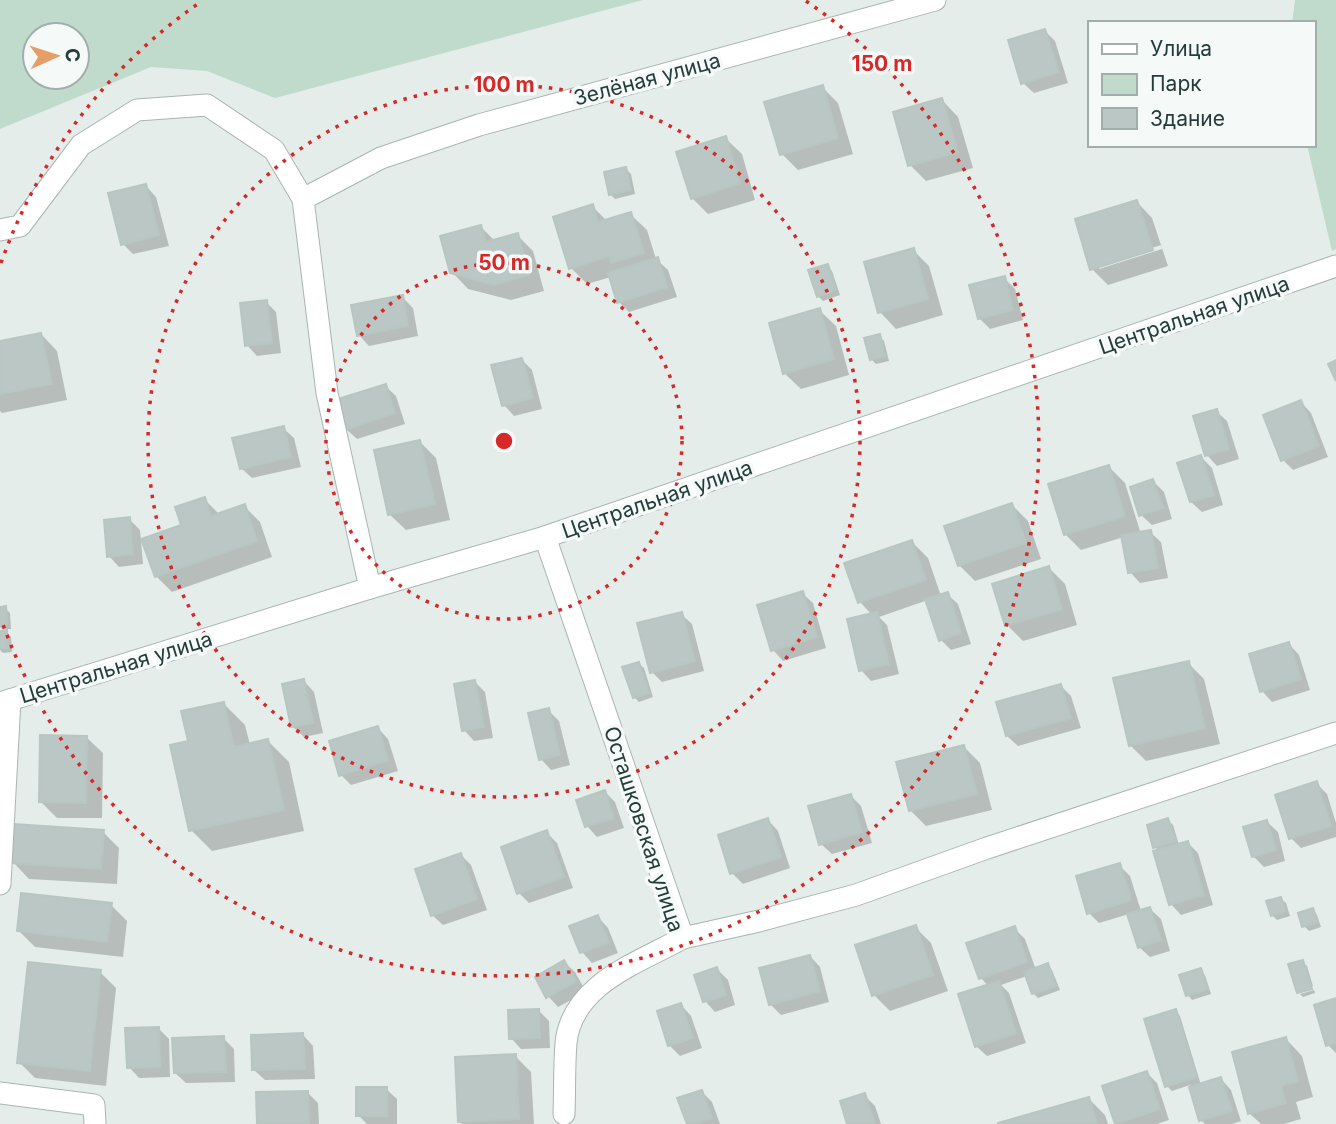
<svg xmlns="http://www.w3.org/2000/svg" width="1336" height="1124" font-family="Inter,sans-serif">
<rect width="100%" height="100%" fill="#e5edea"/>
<g fill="#c0dbcc" fill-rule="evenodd">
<path d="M 0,0 L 643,0 L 275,98 L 207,71 L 151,67 L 0,129 ZM 35,35 L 77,35 L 77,77 L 35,77 Z"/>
<path d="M 1295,0 L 1336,0 L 1336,249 L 1332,251 L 1307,145 L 1313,145 L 1313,23 L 1292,23 Z"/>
</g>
<g fill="#0003" fill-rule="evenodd">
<path d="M 1045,31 L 1055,41 L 1068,83 L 1034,93 L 1023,83 Z"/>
<path d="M 822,87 L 838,103 L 853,154 L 798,170 L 782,154 Z"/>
<path d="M 942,100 L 958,117 L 973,168 L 926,181 L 910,165 Z"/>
<path d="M 725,138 L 742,154 L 755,200 L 708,214 L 692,198 Z"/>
<path d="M 626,169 L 631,174 L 635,194 L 615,199 L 610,194 Z"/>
<path d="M 146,186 L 156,197 L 169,246 L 133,254 L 123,244 Z"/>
<path d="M 1136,201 L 1152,218 L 1168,266 L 1108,285 L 1092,269 ZM 1161,245 L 1162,249 L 1099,269 L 1099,265 Z"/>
<path d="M 592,206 L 607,221 L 630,214 L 647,230 L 656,259 L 668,270 L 677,297 L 629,312 L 619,302 L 611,277 L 587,284 L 571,268 Z"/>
<path d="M 481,227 L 495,241 L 517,235 L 533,251 L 544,291 L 511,300 L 468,289 L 452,272 Z"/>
<path d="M 913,250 L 929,266 L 943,315 L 896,329 L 880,312 Z"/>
<path d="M 827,266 L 832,271 L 840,295 L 823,301 L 818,296 Z"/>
<path d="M 1004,278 L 1015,289 L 1023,320 L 990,329 L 979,318 Z"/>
<path d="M 402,297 L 413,308 L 418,336 L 369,346 L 359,335 Z"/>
<path d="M 266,302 L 276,312 L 281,353 L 257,356 L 247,345 Z"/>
<path d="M 819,310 L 836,326 L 849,375 L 801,389 L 784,373 Z"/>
<path d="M 41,334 L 57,351 L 67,400 L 2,413 L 0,411 L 0,343 Z"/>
<path d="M 879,336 L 884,341 L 889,361 L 876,364 L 871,359 Z"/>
<path d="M 521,359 L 532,370 L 542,409 L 514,416 L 504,405 Z"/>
<path d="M 385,386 L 396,396 L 405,424 L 357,439 L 346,429 Z"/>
<path d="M 1301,402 L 1311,413 L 1328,457 L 1293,470 L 1283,460 Z"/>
<path d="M 1216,411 L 1227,421 L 1239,459 L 1217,466 L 1207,455 Z"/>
<path d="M 283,428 L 294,438 L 301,467 L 252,478 L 241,468 Z"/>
<path d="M 420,442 L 436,458 L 450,520 L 406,530 L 389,514 Z"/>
<path d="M 1201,457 L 1212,468 L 1223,505 L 1202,512 L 1191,502 Z"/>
<path d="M 1109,467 L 1125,483 L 1141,534 L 1150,532 L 1161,542 L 1168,578 L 1140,583 L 1130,572 L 1124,537 L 1081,550 L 1065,534 Z"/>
<path d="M 1153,481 L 1164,492 L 1172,519 L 1152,525 L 1141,515 Z"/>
<path d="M 204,499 L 220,515 L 244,506 L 260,522 L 272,557 L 172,592 L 156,576 L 184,526 Z"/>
<path d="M 1012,505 L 1028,521 L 1041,559 L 975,581 L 959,565 Z"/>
<path d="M 129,519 L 140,530 L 143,564 L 119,567 L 109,556 Z"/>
<path d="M 912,542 L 928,558 L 941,596 L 947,594 L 958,604 L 971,644 L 951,650 L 941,640 L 928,600 L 879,617 L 887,625 L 899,674 L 871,681 L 861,670 L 872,615 L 860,602 Z"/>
<path d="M 1049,568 L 1065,584 L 1077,625 L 1023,641 L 1007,625 Z"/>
<path d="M 802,593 L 813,603 L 826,648 L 783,661 L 773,650 Z"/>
<path d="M 0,608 L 5,608 L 10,613 L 11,629 L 4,629 L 11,637 L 12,652 L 3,653 L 0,650 L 0,632 L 5,632 L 0,627 Z"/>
<path d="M 681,614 L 692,624 L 704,671 L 662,682 L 652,672 Z"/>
<path d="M 1289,644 L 1299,655 L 1310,690 L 1272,702 L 1262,691 Z"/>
<path d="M 1188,663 L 1204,679 L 1220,744 L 1146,761 L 1130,745 Z"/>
<path d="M 639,664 L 644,668 L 653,697 L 639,702 L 634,697 Z"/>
<path d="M 304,681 L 314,692 L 323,733 L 304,737 L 293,727 Z"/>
<path d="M 475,682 L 485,692 L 493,738 L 474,741 L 464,730 Z"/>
<path d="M 1061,686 L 1071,696 L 1081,728 L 1018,746 L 1007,736 Z"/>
<path d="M 224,704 L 245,725 L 250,745 L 268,741 L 289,762 L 304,831 L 212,851 L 191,830 L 190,743 Z"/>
<path d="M 548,710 L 559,721 L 570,765 L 551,770 L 541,759 Z"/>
<path d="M 378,728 L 388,739 L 398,771 L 351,785 L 341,775 Z"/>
<path d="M 86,737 L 103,753 L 102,818 L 57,818 L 41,802 Z"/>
<path d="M 964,747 L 980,763 L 992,810 L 926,826 L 910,810 Z"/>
<path d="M 1316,783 L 1327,794 L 1336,823 L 1336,837 L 1301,848 L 1291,838 Z"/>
<path d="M 605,792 L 615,802 L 624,828 L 597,837 L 587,826 Z"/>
<path d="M 851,796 L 861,806 L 872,843 L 832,854 L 821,844 Z"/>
<path d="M 768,820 L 778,831 L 790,868 L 743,884 L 732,873 Z"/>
<path d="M 1168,820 L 1173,825 L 1179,845 L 1188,843 L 1198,853 L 1213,905 L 1181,915 L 1171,904 L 1159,851 L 1155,847 Z"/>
<path d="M 1267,822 L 1278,832 L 1285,861 L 1264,867 L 1253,856 Z"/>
<path d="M 103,832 L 119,848 L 117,884 L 29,879 L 13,862 Z"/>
<path d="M 547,833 L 557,843 L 573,888 L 529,903 L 519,893 Z"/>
<path d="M 461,855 L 471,865 L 487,910 L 443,925 L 432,915 Z"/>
<path d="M 1119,865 L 1130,876 L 1141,911 L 1150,909 L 1161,919 L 1170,951 L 1150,957 L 1139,947 L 1129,914 L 1099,923 L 1089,913 Z"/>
<path d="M 1281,899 L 1286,903 L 1290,916 L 1277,920 L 1272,915 Z"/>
<path d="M 111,905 L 127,921 L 123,957 L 35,947 L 19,931 Z"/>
<path d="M 1312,910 L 1317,915 L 1321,927 L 1309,931 L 1304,926 L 1300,914 Z"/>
<path d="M 598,917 L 608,928 L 618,953 L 592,963 L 582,952 Z"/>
<path d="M 915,927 L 931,943 L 948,991 L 890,1011 L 874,995 Z"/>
<path d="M 1014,928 L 1025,939 L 1036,970 L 1047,965 L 1052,970 L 1060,990 L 1038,998 L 1033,993 L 1027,976 L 1001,985 L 1009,993 L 1026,1043 L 987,1056 L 976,1046 L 988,986 L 981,978 Z"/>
<path d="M 810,956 L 820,967 L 829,1002 L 781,1015 L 770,1004 Z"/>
<path d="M 564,962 L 575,972 L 586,992 L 558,1007 L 548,996 Z"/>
<path d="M 1302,962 L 1307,966 L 1313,986 L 1299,993 L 1290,965 Z"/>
<path d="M 717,969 L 728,980 L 735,1005 L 715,1012 L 705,1001 Z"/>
<path d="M 1200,970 L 1205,975 L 1211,994 L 1192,1000 L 1188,995 Z"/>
<path d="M 100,972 L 116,988 L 106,1086 L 35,1078 L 19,1062 Z"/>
<path d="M 1314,990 L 1315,993 L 1303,997 L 1300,994 Z"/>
<path d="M 1336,1000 L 1336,1053 L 1328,1045 Z"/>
<path d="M 681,1005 L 691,1016 L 702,1048 L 680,1056 L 669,1045 Z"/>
<path d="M 539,1011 L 549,1021 L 550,1048 L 521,1049 L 511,1038 Z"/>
<path d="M 1176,1011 L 1180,1016 L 1201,1085 L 1221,1079 L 1231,1090 L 1241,1121 L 1232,1124 L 1205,1124 L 1201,1120 L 1190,1085 L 1172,1091 L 1167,1086 Z"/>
<path d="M 158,1028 L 169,1039 L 170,1077 L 139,1078 L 129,1067 Z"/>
<path d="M 303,1035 L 313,1046 L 315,1079 L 265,1080 L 254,1070 Z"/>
<path d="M 223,1038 L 234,1049 L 235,1082 L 186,1083 L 175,1073 Z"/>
<path d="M 1286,1039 L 1302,1056 L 1313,1097 L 1296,1102 L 1301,1119 L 1284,1124 L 1261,1124 L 1249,1113 Z"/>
<path d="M 515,1056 L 531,1072 L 534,1124 L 462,1124 L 460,1122 Z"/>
<path d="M 1147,1073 L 1157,1083 L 1169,1120 L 1157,1124 L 1117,1124 L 1104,1087 Z"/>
<path d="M 386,1089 L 397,1099 L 397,1124 L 367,1124 L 358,1115 Z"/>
<path d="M 307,1092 L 318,1103 L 319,1124 L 259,1124 Z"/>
<path d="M 702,1092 L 712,1102 L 720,1124 L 689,1124 Z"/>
<path d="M 864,1095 L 875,1106 L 881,1124 L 849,1124 Z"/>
<path d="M 1089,1099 L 1105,1115 L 1108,1124 L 1000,1124 Z"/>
</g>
<g fill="#bac7c4" stroke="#b8c6c2" stroke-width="2">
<path d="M 1045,29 L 1059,72 L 1021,84 L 1008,40 Z"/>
<path d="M 823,85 L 838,138 L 780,155 L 764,102 Z"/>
<path d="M 942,98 L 958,152 L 908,166 L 893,112 Z"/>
<path d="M 726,136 L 740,183 L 691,199 L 676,152 Z"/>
<path d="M 626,167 L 631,190 L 609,195 L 604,172 Z"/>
<path d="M 146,184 L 159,235 L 121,245 L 108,193 Z"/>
<path d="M 1137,200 L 1153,250 L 1090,270 L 1075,219 Z"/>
<path d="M 593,204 L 598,222 L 631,212 L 644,253 L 611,263 L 609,256 L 569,269 L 553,217 Z"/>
<path d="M 481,225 L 486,242 L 518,233 L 529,275 L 494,285 L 450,273 L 440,236 Z"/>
<path d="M 914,248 L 928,299 L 878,313 L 864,262 Z"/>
<path d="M 658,257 L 667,287 L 617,303 L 608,273 Z"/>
<path d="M 828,264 L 836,290 L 817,297 L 808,270 Z"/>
<path d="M 1005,276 L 1013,310 L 978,319 L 969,285 Z"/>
<path d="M 403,295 L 408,326 L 357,336 L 351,305 Z"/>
<path d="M 267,300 L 272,343 L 245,346 L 240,303 Z"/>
<path d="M 820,308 L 834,359 L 783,374 L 769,323 Z"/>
<path d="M 41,333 L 52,384 L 0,394 L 0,341 Z"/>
<path d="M 880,334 L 885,356 L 870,360 L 864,338 Z"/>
<path d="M 522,358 L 533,398 L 502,406 L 491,365 Z"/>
<path d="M 1336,360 L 1336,381 L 1328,364 Z"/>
<path d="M 386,384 L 395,413 L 345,430 L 335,400 Z"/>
<path d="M 1301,400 L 1319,446 L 1281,461 L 1263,415 Z"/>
<path d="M 1217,409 L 1229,449 L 1205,456 L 1193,416 Z"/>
<path d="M 284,426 L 291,457 L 240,469 L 232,438 Z"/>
<path d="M 420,440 L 435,504 L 388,515 L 374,450 Z"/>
<path d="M 1201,455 L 1214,495 L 1190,502 L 1177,463 Z"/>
<path d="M 1109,465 L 1125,516 L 1064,535 L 1048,484 Z"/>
<path d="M 1153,479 L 1163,508 L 1139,516 L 1130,487 Z"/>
<path d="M 205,497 L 211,516 L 245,504 L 257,541 L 155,577 L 141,539 L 181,525 L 175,507 Z"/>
<path d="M 1012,503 L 1026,543 L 958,566 L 944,526 Z"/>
<path d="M 130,517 L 133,554 L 107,557 L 104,520 Z"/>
<path d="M 1151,530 L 1158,568 L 1128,573 L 1121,535 Z"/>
<path d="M 912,540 L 926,580 L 858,603 L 844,563 Z"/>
<path d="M 1049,566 L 1062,609 L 1005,626 L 992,584 Z"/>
<path d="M 803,591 L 817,637 L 771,651 L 757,605 Z"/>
<path d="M 948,592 L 961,633 L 939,641 L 925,599 Z"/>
<path d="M 6,606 L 7,624 L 0,625 L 0,607 Z"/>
<path d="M 682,612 L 695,661 L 650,673 L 637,623 Z"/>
<path d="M 877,612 L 889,664 L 859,671 L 847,619 Z"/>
<path d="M 7,630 L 8,648 L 0,649 L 0,631 Z"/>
<path d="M 1289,642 L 1301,679 L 1260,692 L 1249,654 Z"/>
<path d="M 1189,661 L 1205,728 L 1129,746 L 1113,678 Z"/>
<path d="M 639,662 L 649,693 L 633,698 L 622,667 Z"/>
<path d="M 304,679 L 313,723 L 291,727 L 282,684 Z"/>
<path d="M 475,680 L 484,727 L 462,731 L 454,684 Z"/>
<path d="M 1061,684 L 1071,718 L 1006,736 L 996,702 Z"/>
<path d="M 224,702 L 234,747 L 268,739 L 284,810 L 189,831 L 170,745 L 188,741 L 181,711 Z"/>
<path d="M 549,708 L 560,755 L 539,760 L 528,713 Z"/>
<path d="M 378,726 L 388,760 L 339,776 L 329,741 Z"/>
<path d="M 40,735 L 87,736 L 86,803 L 39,802 Z"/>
<path d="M 964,745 L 977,794 L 909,811 L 896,762 Z"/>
<path d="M 1317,781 L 1331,826 L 1289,839 L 1275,795 Z"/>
<path d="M 605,790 L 614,818 L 585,827 L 576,800 Z"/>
<path d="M 851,794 L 862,832 L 819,845 L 808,806 Z"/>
<path d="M 768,818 L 781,857 L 730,874 L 718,835 Z"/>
<path d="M 1168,818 L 1176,841 L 1153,848 L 1147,825 Z"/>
<path d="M 1267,820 L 1276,850 L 1252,857 L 1243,827 Z"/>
<path d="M 13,824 L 104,830 L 101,869 L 11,863 Z"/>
<path d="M 547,830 L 564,877 L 517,894 L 501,847 Z"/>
<path d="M 1188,841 L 1204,895 L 1169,905 L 1153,851 Z"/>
<path d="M 461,853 L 477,899 L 431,916 L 415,869 Z"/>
<path d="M 1120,863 L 1131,900 L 1087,914 L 1076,876 Z"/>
<path d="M 21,893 L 112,903 L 107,942 L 17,931 Z"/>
<path d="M 1281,897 L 1286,911 L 1271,916 L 1266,901 Z"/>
<path d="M 1150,907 L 1161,940 L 1138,948 L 1127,914 Z"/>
<path d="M 1313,908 L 1318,922 L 1302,927 L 1298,913 Z"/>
<path d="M 598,915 L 609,943 L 580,953 L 569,926 Z"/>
<path d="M 916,925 L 933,975 L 872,996 L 855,945 Z"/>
<path d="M 1015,926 L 1027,962 L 979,979 L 966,943 Z"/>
<path d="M 810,955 L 820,991 L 769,1005 L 759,968 Z"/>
<path d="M 564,960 L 576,981 L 546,998 L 535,977 Z"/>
<path d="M 1303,960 L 1312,989 L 1297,993 L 1288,964 Z"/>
<path d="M 28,962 L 101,970 L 90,1071 L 17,1063 Z"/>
<path d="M 1048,963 L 1056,986 L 1032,994 L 1024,972 Z"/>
<path d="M 717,967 L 726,995 L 703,1002 L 694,975 Z"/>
<path d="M 1201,968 L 1208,989 L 1186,996 L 1179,975 Z"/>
<path d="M 999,981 L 1016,1033 L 975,1047 L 958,994 Z"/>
<path d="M 1336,998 L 1336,1043 L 1326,1046 L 1314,1005 Z"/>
<path d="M 681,1003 L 693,1038 L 668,1046 L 657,1011 Z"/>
<path d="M 539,1009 L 540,1038 L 509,1039 L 508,1010 Z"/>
<path d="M 1176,1009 L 1197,1077 L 1165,1087 L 1144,1019 Z"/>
<path d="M 159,1027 L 160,1067 L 127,1068 L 125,1028 Z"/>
<path d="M 303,1033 L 305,1069 L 252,1070 L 251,1035 Z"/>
<path d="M 224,1036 L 226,1072 L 174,1073 L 172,1038 Z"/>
<path d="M 1286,1037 L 1298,1081 L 1281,1086 L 1286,1103 L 1248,1114 L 1232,1052 Z"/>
<path d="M 516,1054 L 519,1119 L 458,1122 L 455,1057 Z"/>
<path d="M 1147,1071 L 1160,1109 L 1115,1124 L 1102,1086 Z"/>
<path d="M 1221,1077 L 1232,1111 L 1199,1121 L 1189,1087 Z"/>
<rect x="356" y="1087" width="31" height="29"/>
<path d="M 702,1090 L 712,1118 L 695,1124 L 687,1124 L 677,1098 Z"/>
<path d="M 308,1091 L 309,1124 L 257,1124 L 256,1092 Z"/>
<path d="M 865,1093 L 875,1124 L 847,1124 L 840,1101 Z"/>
<path d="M 1089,1097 L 1097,1124 L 998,1124 L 998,1123 Z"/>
</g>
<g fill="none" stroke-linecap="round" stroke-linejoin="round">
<g stroke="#a8b5b2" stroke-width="23">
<g id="minor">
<path d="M 0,230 L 20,226 L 81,145 L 137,110 L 207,105 L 274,150 L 303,199"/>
<path d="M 545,537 L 683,938 C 638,963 572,984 566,1043 C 564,1067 565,1091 564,1114"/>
<path d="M 370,588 L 327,393 L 303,199 L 381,158 L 479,125 L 935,0"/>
<path d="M 0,703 L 370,588 L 545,537 L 1336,266"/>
<path d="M 0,884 L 10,700"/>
<path d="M 683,938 L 759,921 L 856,895 L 987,848 L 1336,733"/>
<path d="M 0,1093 L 94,1105 L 95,1124"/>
</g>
</g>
<use href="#minor" stroke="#fff" stroke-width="21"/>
</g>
<g fill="none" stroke="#d62828" stroke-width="3.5" stroke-dasharray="3.5 7">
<circle cx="504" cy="441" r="178"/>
<circle cx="504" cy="441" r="356"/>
<path d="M1 263A534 534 0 0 1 202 1M806 1A534 534 0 1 1 1 619"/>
</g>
<g text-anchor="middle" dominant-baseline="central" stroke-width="7" stroke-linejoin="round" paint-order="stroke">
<g font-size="21" fill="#253d3a" stroke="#f5f9f8">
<text transform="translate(647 79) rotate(-15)">Зелёная улица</text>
<text transform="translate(1194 315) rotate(-19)">Центральная улица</text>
<text transform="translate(657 499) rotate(-19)">Центральная улица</text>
<text transform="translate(116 667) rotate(-17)">Центральная улица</text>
<text transform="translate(644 829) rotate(72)">Осташковская улица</text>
</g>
</g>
<circle cx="504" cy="441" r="10" fill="#d62828" stroke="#f5f9f8" stroke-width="3.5"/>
<g font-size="21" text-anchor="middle" font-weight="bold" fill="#d62828" stroke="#f5f9f8" stroke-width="7" stroke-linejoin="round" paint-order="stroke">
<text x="882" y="71">150 m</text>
<text x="504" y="92">100 m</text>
<text x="504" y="270">50 m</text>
</g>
<rect x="1088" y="21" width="228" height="126" fill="#f5f9f8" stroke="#a2aeac" stroke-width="2"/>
<rect x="1102" y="44" width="35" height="10" fill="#ffffff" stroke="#a2aeac" stroke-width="2"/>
<text x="1150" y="56" font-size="21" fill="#253d3a">Улица</text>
<rect x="1102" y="74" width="35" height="21" fill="#c0dbcc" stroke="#a2aeac" stroke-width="2"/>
<text x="1150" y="91" font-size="21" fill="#253d3a">Парк</text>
<rect x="1102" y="108" width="35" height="21" fill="#bac7c4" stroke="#a2aeac" stroke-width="2"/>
<text x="1150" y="126" font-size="21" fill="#253d3a">Здание</text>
<g transform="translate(56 56) rotate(87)"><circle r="33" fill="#f5f9f8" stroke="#a2aeac" stroke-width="2"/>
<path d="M0-5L12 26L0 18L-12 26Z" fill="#e59d6a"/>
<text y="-10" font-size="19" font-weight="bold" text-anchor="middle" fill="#253d3a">С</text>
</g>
</svg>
